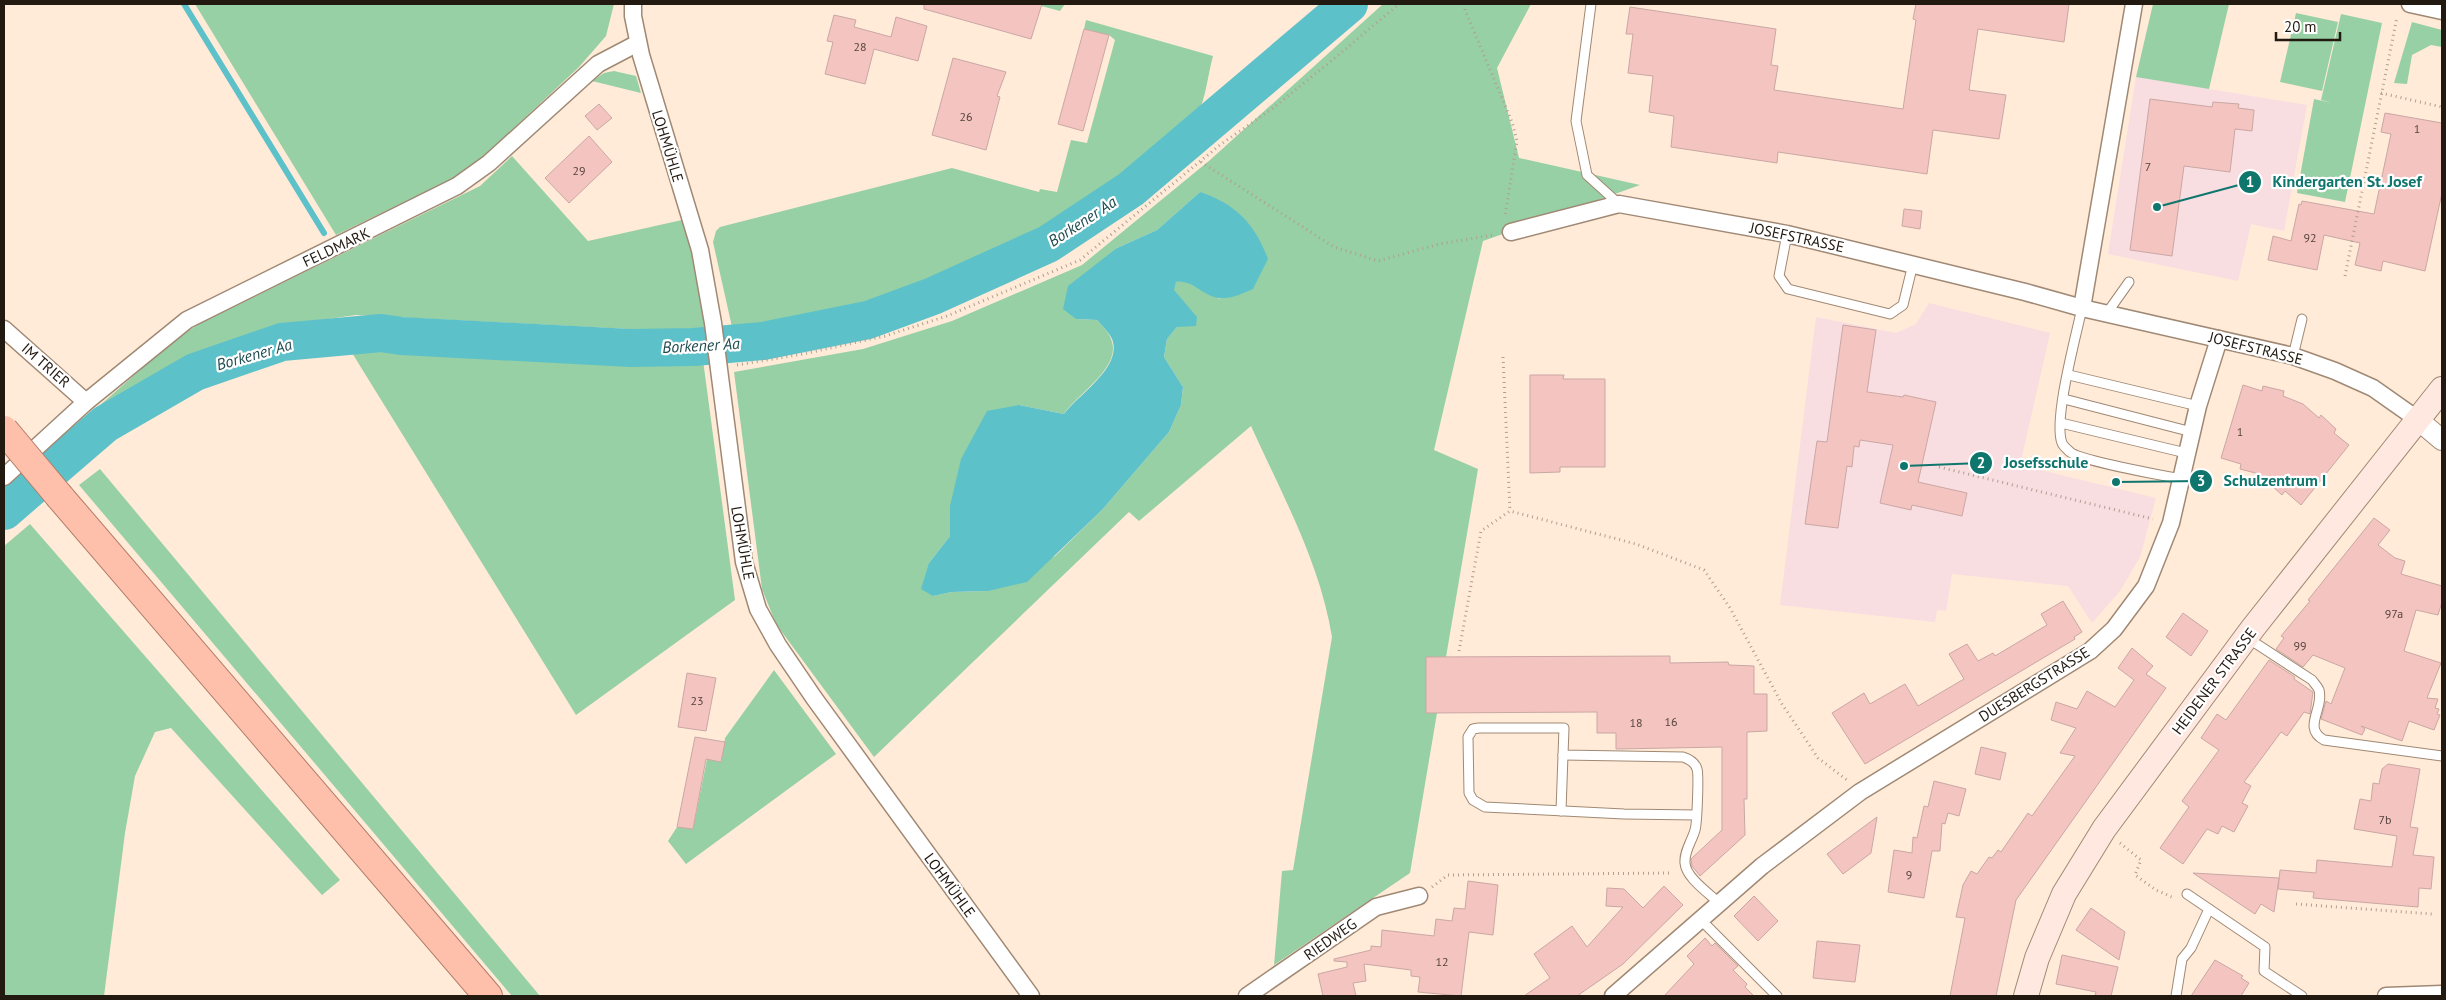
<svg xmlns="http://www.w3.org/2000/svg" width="2446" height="1000" font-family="'PT Sans',sans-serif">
<rect width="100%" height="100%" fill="#ffebd8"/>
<g fill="#f8dde1">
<path d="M 2136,77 L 2307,105 L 2284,231 L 2251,224 L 2238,281 L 2108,254 Z"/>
<path d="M 1929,303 L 2050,333 L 2020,465 L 2156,498 L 2140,557 L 2120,591 L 2092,623 L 2068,586 L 1952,574 L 1946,611 L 1937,610 L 1935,622 L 1780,605 L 1816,317 L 1896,333 L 1916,324 Z"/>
</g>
<g fill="#97d0a4" fill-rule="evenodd">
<path d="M 195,4 L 614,4 L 606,36 L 579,67 L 483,157 L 452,179 L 336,235 Z"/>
<path d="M 1034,4 L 1065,4 L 1060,11 Z"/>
<path d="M 1383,4 L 1531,4 L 1497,68 L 1519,158 L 1640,185 L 1483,241 L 1434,450 L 1478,469 L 1446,657 L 1426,657 L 1426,712 L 1437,713 L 1410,873 L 1274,965 L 1282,871 L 1293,870 L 1332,637 C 1320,562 1282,495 1251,426 L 1139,521 L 1129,512 L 874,757 L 776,624 L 762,589 L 734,372 L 863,349 L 952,321 L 1082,265 L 1210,160 ZM 1200,192 L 1220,299 L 1185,281 L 1176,282 L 1173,290 L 1177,327 L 1167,339 L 1164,357 L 1183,387 L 1181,405 L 1169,432 L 1102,510 L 1055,556 L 988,591 L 952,592 L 933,596 L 929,563 L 950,536 L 1019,405 L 1064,414 C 1078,393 1123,367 1111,339 C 1109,332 1102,326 1097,320 L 1076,319 L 1117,248 L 1157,230 Z"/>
<path d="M 2153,4 L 2229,4 L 2209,89 L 2136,77 Z"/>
<path d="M 2296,13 L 2338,22 L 2322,91 L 2280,82 Z"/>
<path d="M 2341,14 L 2382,23 L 2345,202 L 2297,193 L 2314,99 L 2332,103 L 2321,100 Z"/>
<path d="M 1086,20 L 1213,56 C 1208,74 1206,97 1198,114 C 1194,123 1158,148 1149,156 C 1049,237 930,293 803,317 C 780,321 756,323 732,327 L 713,242 L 716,231 L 720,227 L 952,168 L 1039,192 L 1040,189 L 1057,192 L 1071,140 L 1087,143 L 1115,40 L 1109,35 L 1084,29 Z"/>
<path d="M 2412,22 L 2442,30 L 2442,47 L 2431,45 L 2412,55 L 2407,84 L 2394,83 Z"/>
<path d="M 614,71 L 636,76 L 641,93 L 592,81 L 604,73 Z"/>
<path d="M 512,156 L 588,241 L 682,220 L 691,247 L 706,328 L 667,331 L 356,315 L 293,324 L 229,341 L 170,366 L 110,400 L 73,429 L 173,341 L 199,324 L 480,186 Z"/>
<path d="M 358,347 C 473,348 588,366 703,360 L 735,600 L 576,715 L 349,348 Z"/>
<path d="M 100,469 L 540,996 L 512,996 L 79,485 Z"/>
<path d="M 30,524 L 340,880 L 322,895 L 171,728 L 155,732 L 135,776 L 125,833 L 104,996 L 4,996 L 4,546 Z"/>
<path d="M 774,670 L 836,754 L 686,864 L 668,841 L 677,827 L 693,829 L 707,759 L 721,762 L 725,738 Z"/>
</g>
<path fill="#5dc1ca" d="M 1200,192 C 1236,204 1255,224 1268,259 L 1253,289 C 1243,293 1232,299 1221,298 C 1204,298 1194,279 1176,282 L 1174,290 L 1197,317 L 1196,326 L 1177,327 L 1167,339 L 1164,357 L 1183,387 L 1181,405 L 1169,432 L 1102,510 L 1027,582 L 988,591 L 952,592 L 933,596 L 921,589 L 929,563 L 950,536 L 950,506 L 961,459 L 987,411 L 1019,405 L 1064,414 C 1079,394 1123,367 1112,339 C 1109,332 1102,326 1097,320 L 1076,319 L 1063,309 L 1068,286 L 1117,248 L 1157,230 Z"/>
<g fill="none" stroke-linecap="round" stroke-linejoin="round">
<path stroke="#5dc1ca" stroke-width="6" d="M 184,4 L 324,233"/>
<path stroke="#5dc1ca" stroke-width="38" d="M 4,511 L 105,424 L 195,372 L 282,342 L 381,333 L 401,336 L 631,348 L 694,347 L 763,341 L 868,320 L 933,296 L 1048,244 L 1131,189 L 1349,4"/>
</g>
<g fill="#f4c4c0" stroke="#caa7a5">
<path d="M 924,4 L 1042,4 L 1031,39 L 924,9 Z"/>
<path d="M 1916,4 L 2069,4 L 2064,42 L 1978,29 L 1969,90 L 2006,95 L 1999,139 L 1933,130 L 1927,174 L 1778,152 L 1777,163 L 1671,147 L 1674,116 L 1649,112 L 1653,76 L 1628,73 L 1633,34 L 1626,34 L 1630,7 L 1776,29 L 1771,65 L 1778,66 L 1774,90 L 1903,109 L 1916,20 L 1913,19 Z"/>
<path d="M 834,15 L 856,20 L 854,27 L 891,37 L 896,17 L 927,26 L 918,61 L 874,49 L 865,84 L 825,74 L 833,42 L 827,41 Z"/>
<path d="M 1084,29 L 1109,35 L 1083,131 L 1058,124 Z"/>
<path d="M 953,58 L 1006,72 L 997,96 L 1000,97 L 986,150 L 932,135 Z"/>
<path d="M 2150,99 L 2212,107 L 2213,102 L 2239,104 L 2238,108 L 2254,110 L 2252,131 L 2235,129 L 2230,172 L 2184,166 L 2172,256 L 2130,250 Z"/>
<path d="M 599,104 L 612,118 L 597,130 L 585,116 Z"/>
<path d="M 2385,113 L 2442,123 L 2442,193 L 2425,271 L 2383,261 L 2381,271 L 2355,265 L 2360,243 L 2324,235 L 2317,270 L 2268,260 L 2273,236 L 2291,241 L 2299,204 L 2301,205 L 2302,201 L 2374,214 L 2391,134 L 2381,132 Z"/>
<path d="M 589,136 L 612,162 L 569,203 L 545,178 Z"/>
<path d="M 1904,209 L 1922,211 L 1920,229 L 1902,226 Z"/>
<path d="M 1843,325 L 1876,330 L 1867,392 L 1903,397 L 1904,395 L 1936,402 L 1918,482 L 1967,493 L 1962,516 L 1912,505 L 1911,510 L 1880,503 L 1893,445 L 1860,440 L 1859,447 L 1854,446 L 1852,467 L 1847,466 L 1838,528 L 1805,524 L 1817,441 L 1827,442 Z"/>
<path d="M 1530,375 L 1564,375 L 1563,379 L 1605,379 L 1605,467 L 1560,467 L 1560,472 L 1530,473 Z"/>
<path d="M 2243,385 L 2262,391 L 2263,386 L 2284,391 L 2283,396 L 2303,404 L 2319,418 L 2321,415 L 2336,429 L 2334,433 L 2349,445 L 2301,505 L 2285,491 L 2282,495 L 2259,474 L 2240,469 L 2241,464 L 2221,458 Z"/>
<path d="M 2374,518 L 2390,530 L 2378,545 L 2395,558 L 2405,561 L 2401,574 L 2442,586 L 2442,602 L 2438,615 L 2416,610 L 2404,651 L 2441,663 L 2427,698 L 2438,699 L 2435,708 L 2439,709 L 2437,714 L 2440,715 L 2434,730 L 2409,721 L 2402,741 L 2361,726 L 2365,729 L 2362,735 L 2321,719 L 2326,701 L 2331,704 L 2345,668 L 2313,655 L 2303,667 L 2276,649 L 2284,638 L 2281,636 L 2310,601 L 2308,600 Z"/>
<path d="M 2063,601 L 2082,632 L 2074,637 L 2075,639 L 1865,764 L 1832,713 L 1864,693 L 1870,704 L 1905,684 L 1918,706 L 1964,679 L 1949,654 L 1967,644 L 1978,661 L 1993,653 L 1995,656 L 2047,625 L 2041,614 Z"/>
<path d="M 2183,613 L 2208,631 L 2191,656 L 2166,637 Z"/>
<path d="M 2132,648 L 2153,666 L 2146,674 L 2166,688 L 2016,900 L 1996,996 L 1950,996 L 1965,918 L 1956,917 L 1963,885 L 1971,871 L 1977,874 L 1989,857 L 1992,858 L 1998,850 L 2001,852 L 2028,813 L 2032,816 L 2075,756 L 2060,753 L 2076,728 L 2051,720 L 2056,702 L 2077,709 L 2087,691 L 2115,707 L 2134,680 L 2118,668 Z"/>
<path d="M 1670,656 L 1670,663 L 1728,662 L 1729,665 L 1754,666 L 1754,694 L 1767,694 L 1767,731 L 1747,732 L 1747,799 L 1744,799 L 1745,835 L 1700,876 L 1692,866 L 1691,859 L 1722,830 L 1722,747 L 1616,749 L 1616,733 L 1597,733 L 1597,712 L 1426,713 L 1426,657 Z"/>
<path d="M 2269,660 L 2295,677 L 2294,679 L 2313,692 L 2310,714 L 2304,712 L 2287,736 L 2281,732 L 2244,782 L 2251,786 L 2242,803 L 2248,806 L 2234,832 L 2222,826 L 2218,834 L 2207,829 L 2183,864 L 2160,848 L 2189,807 L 2182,801 L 2219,750 L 2201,738 L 2217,714 L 2226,720 Z"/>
<path d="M 687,673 L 716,678 L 706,731 L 678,727 Z"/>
<path d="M 695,737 L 725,742 L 721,762 L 706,759 L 693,829 L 677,827 Z"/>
<path d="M 1981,747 L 2006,753 L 2000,780 L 1975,774 Z"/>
<path d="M 2388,764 L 2420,769 L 2410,827 L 2418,828 L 2413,855 L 2434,857 L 2431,889 L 2419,888 L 2418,907 L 2313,898 L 2314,892 L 2278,889 L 2280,870 L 2316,873 L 2317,860 L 2392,867 L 2397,836 L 2354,829 L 2360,799 L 2371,801 L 2373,783 L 2379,784 L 2382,769 Z"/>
<path d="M 1934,781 L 1966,789 L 1959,816 L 1948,813 L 1945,824 L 1942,823 L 1940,851 L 1932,851 L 1924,898 L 1888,892 L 1894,850 L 1912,853 L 1913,837 L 1917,838 L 1924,806 L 1928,807 Z"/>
<path d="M 1877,817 L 1871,853 L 1843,874 L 1827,854 Z"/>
<path d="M 2193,873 L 2279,878 L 2274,912 L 2261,904 L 2255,914 Z"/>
<path d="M 1468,881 L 1498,885 L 1493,935 L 1469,932 L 1461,996 L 1418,992 L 1420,977 L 1411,976 L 1411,970 L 1364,964 L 1366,981 L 1353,983 L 1356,996 L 1323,996 L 1318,974 L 1347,967 L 1347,962 L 1334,961 L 1334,959 L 1371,950 L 1371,946 L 1381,947 L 1382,930 L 1434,936 L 1436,919 L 1452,921 L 1454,908 L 1465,909 Z"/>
<path d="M 1664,886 L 1683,905 L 1623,964 L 1577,996 L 1524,996 L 1550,978 L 1534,954 L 1572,926 L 1587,947 L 1623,907 L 1606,906 L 1607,888 L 1624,889 L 1643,908 Z"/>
<path d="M 1754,896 L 1778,921 L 1758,941 L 1734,916 Z"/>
<path d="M 2091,908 L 2125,932 L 2119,960 L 2076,930 Z"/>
<path d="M 1705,938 L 1712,946 L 1715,943 L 1738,966 L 1733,970 L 1747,984 L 1745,987 L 1754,996 L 1664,996 L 1694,964 L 1687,956 Z"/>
<path d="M 1817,941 L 1860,945 L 1855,982 L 1813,978 Z"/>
<path d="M 2062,955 L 2118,967 L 2111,996 L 2095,996 L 2096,992 L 2056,984 Z"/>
<path d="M 2215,960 L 2243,976 L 2241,978 L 2249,983 L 2241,996 L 2191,996 Z"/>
</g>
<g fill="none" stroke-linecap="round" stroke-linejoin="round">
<g stroke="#a08974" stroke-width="11">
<g id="service">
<path d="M 1591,4 L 1576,121 L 1587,175 L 1619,204"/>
<path d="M 1787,234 L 1779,276 L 1788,289 L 1890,314 L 1903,305 L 1913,264"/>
<path d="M 2082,308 C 2076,336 2053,420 2062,443 C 2063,446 2068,450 2070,452 C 2081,461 2161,475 2181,479"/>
<path d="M 2107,313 L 2129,282"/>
<path d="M 2293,356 L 2302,319"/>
<path d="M 2069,375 L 2198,406"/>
<path d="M 2064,399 L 2192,432"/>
<path d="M 2061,423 L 2186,453"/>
<path d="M 2246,637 L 2312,680 C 2314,683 2318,687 2319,690 C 2324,709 2302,728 2324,740 L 2442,756"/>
<path d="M 1561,811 L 1563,755"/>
<path d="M 1696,815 L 1624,814 L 1485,807 L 1473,800 L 1469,793 L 1468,737 L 1473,729 L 1479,728 L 1564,728 L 1563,755 L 1683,757 C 1689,759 1695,762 1697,769 C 1699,775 1697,824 1695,830 C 1692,841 1684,851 1685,863 C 1686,878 1709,893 1719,903"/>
<path d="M 2187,894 L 2265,947 L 2264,971 L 2302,996"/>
<path d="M 1701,920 L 1777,996"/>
<path d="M 2176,996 L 2182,959 L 2191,948 L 2209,909"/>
</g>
</g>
<g stroke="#a08974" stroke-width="19">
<g id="minor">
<path d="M 633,4 L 633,16 L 641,55 L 700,250 L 713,323 L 744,562 L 758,609 L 778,645 L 814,698 L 1031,996"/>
<path d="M 2410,4 L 2442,11"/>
<path d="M 1511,232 L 1619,204 L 1787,234 L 2025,292 L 2082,308 L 2293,356 L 2335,371 L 2373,388 L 2417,419"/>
<path d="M 2082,308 L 2134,4"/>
<path d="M 4,329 L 86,402"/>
<path d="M 4,477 L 86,402 L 187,320 L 457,186 L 489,163 L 598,64 L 638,43"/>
<path d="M 1247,996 L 1376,907 L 1419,896"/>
<path d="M 1613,996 L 1762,866 L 1860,792 L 2090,651 L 2114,629 L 2146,586 L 2171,523 L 2198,406 L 2219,339"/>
<path d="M 2386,996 L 2442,994"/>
</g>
</g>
<g stroke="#a08974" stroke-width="22">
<path id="tertiary" d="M 2417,419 L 2442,440"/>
</g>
<g stroke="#a08974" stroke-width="26">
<path id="secondary" d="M 2026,996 L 2037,958 L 2064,894 L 2104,829 L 2253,628 L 2442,389"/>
</g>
<g stroke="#b17c67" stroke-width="30">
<path id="trunk" d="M 60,497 L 488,996"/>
</g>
<g stroke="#af9f90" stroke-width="3" stroke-dasharray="1 4" stroke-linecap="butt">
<path d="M 1465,4 L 1465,10 L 1512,122 L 1517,141 L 1505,216"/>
<path d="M 2381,93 L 2442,107"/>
<path d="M 1201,162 L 1334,247 L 1378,261 L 1439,244 L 1493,235"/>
<path d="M 2345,276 L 2397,17"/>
<path d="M 1503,357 L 1510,511"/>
<path d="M 737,365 L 803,354 L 885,336 L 947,316 L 1080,260 L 1220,145 L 1273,108 L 1330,62 L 1399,4"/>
<path d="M 1939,467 L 2153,519"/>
<path d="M 1459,651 L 1481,531 L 1510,511 L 1636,544 L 1704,570 L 1730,608 L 1782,704 L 1818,758 L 1847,780"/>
<path d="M 2120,843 L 2141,860 L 2135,875 L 2156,890 L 2174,898"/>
<path d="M 1432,887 L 1448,875 L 1672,873"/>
<path d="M 2296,904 L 2432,914"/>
</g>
<use href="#service" stroke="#fff" stroke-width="9"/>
<use href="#minor" stroke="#fff" stroke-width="16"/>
<use href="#tertiary" stroke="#fff" stroke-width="20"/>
<use href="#secondary" stroke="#ffe8e0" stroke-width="24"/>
<use href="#trunk" stroke="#fec0ab" stroke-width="28"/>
<g stroke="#b17c67" stroke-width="30" stroke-linecap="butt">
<path id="trunk-bridge" d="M 4,430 L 60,497"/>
</g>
<use href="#trunk-bridge" stroke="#fec0ab" stroke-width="28"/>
</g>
<g text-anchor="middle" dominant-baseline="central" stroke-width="4.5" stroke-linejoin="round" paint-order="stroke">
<g font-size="12" fill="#56443d">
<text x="860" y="46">28</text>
<text x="966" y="116">26</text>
<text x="2417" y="128">1</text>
<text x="2148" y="166">7</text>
<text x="579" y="170">29</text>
<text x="2310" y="237">92</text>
<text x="2240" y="431">1</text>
<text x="2394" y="613">97a</text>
<text x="2300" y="645">99</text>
<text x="697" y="700">23</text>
<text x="1671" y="721">16</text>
<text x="1636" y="722">18</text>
<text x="2385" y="819">7b</text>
<text x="1909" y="874">9</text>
<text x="1442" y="961">12</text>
</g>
<g font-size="15" fill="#221911" stroke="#fff">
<text transform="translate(668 146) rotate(73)">LOHMÜHLE</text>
<text transform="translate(1797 237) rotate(12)">JOSEFSTRASSE</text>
<text transform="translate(336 247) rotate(-25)">FELDMARK</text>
<text transform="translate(2256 348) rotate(14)">JOSEFSTRASSE</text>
<text transform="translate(46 365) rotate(41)">IM TRIER</text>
<text transform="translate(743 543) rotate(80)">LOHMÜHLE</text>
<text transform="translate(2214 681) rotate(-53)">HEIDENER STRASSE</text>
<text transform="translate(2034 684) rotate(-32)">DUESBERGSTRASSE</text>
<text transform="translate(950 885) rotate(54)">LOHMÜHLE</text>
<text transform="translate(1330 939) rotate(-35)">RIEDWEG</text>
</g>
<g font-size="16" font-style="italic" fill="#1e4b4f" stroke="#fff">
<text transform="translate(1082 221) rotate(-33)">Borkener Aa</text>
<text transform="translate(701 345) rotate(-3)">Borkener Aa</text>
<text transform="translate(254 354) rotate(-16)">Borkener Aa</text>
</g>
</g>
<path fill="none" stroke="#0f766e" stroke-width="2" d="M2157 207L2250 182M1904 466L1981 463M2116 482L2201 481"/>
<g fill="#0f766e" stroke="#fff" stroke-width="2">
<circle cx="2157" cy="207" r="5"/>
<circle cx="1904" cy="466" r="5"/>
<circle cx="2116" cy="482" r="5"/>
<circle cx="2250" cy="182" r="12"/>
<circle cx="1981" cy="463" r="12"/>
<circle cx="2201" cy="481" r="12"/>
</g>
<g font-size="15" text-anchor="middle" font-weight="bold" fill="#fff">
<text x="2250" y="187">1</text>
<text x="1981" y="468">2</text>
<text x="2201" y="486">3</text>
</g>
<g font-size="16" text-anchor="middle" font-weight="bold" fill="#0f766e" stroke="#fff" stroke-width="4.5" stroke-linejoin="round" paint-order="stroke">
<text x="2347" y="187">Kindergarten St. Josef</text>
<text x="2046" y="468">Josefsschule</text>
<text x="2275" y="486">Schulzentrum I</text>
</g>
<rect width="2446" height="1000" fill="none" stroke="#221911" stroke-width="10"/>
<path d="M2276 32v8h64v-8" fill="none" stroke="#221911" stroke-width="2.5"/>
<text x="2284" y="32" font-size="15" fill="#221911" stroke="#ffffff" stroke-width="4" paint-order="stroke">20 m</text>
</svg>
